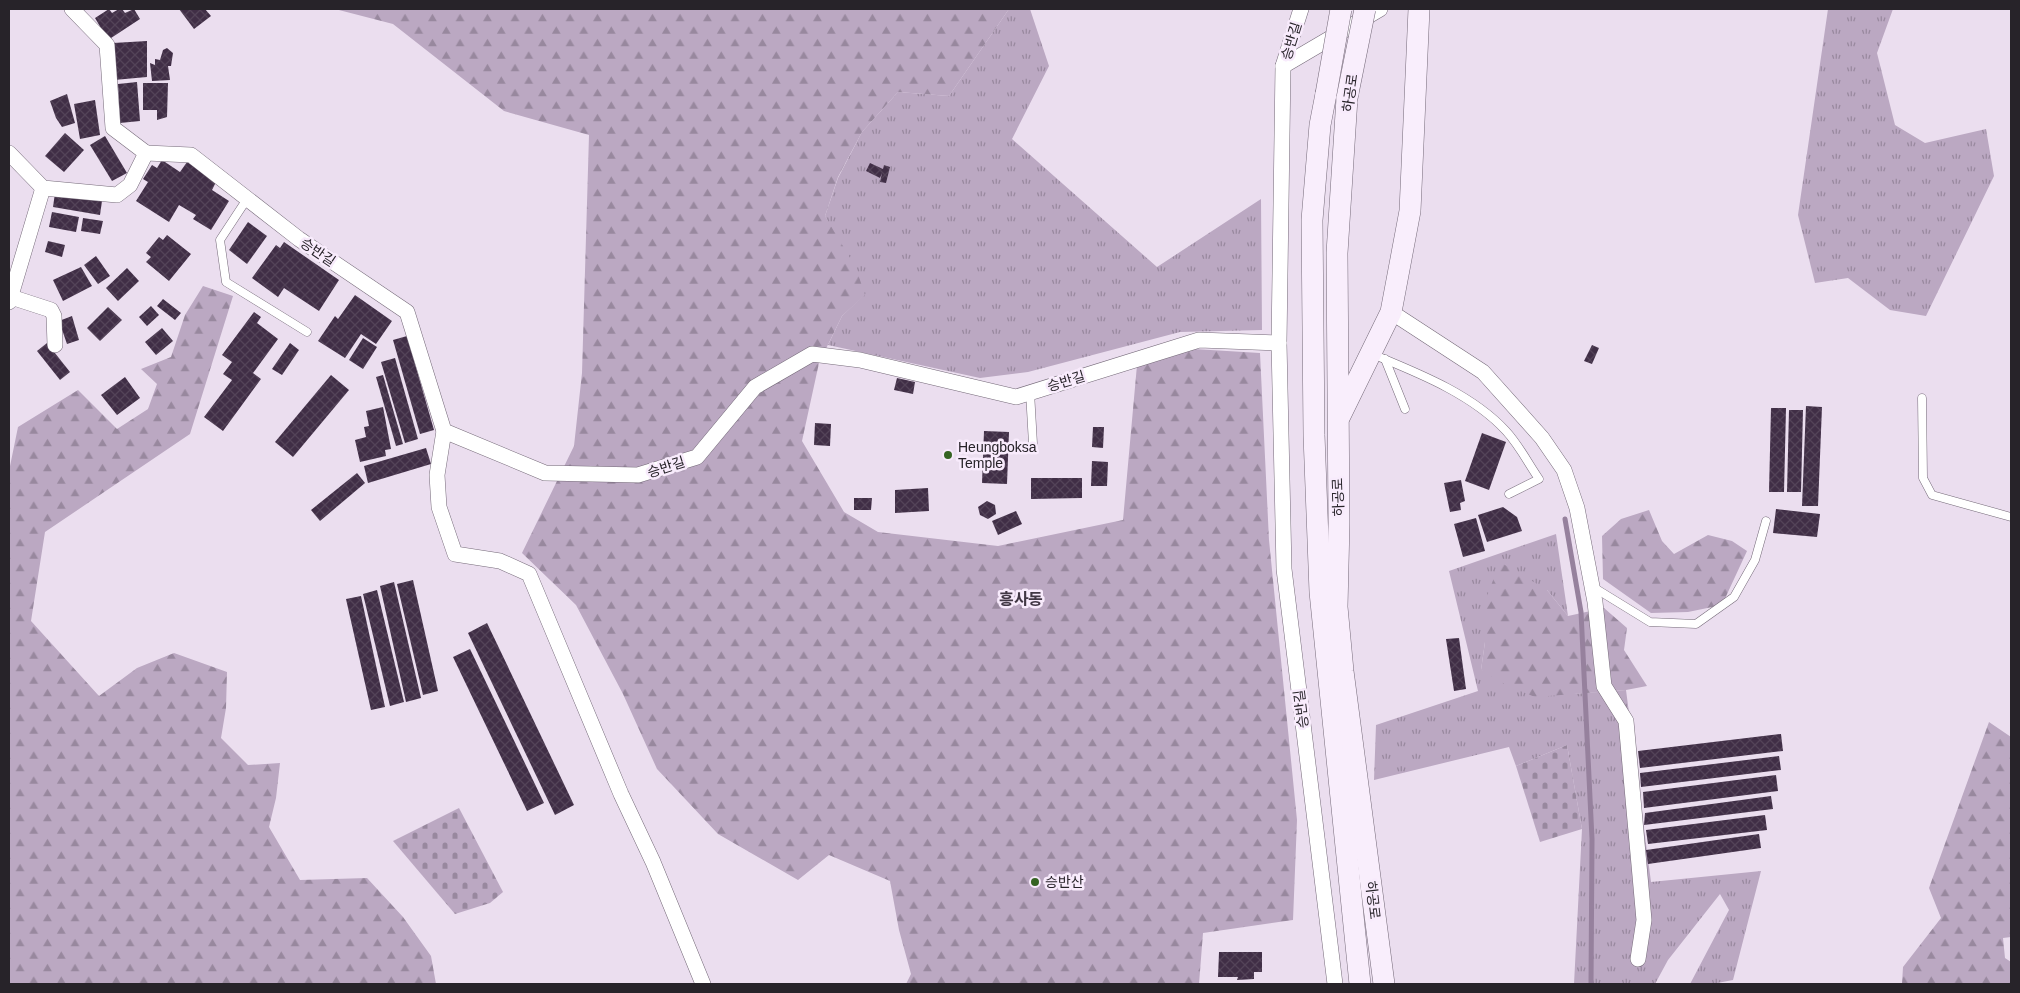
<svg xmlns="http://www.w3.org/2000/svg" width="2020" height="993" font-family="Arial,'Noto Sans KR',sans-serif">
<defs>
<pattern id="grass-tufts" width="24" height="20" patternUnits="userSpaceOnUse" patternTransform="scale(1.25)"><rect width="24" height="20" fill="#bba8c2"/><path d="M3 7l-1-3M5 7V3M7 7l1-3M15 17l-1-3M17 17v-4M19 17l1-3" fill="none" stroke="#98889e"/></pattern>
<pattern id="forest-firs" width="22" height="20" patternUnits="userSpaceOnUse" patternTransform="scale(1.25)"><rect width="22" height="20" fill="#bba8c2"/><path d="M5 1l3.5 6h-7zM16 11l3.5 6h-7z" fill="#98889e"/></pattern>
<pattern id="cemetery-stones" width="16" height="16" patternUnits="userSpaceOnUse" patternTransform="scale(1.25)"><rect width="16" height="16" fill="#bba8c2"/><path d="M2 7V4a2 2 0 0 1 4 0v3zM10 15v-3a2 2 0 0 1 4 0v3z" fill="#98889e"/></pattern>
<pattern id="building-cross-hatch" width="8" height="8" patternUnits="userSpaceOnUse" patternTransform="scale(1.25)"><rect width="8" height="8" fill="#402e46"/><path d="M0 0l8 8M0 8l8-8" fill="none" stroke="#534358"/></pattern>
</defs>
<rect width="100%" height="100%" fill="#ebdeef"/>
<g fill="url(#grass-tufts)">
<path d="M 1009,9 L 1030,9 L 1049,66 L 1012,139 L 1157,267 L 1261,199 L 1262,330 L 1180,332 L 1028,372 L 980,378 L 828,345 L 842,316 L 864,295 L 825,216 L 838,178 L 862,132 L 898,92 L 949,96 Z"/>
<path d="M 1828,9 L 1893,9 L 1877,53 L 1895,125 L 1925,143 L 1986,129 L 1994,176 L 1926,316 L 1890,310 L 1848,278 L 1815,283 L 1798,215 Z"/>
<path d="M 1556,534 L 1568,616 L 1547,590 L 1485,642 L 1481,670 L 1570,694 L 1626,690 L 1651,882 L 1761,871 L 1733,980 L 1712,984 L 1690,984 L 1729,910 L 1720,894 L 1668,960 L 1655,984 L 1574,984 L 1582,829 L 1567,745 L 1516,766 L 1509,747 L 1374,780 L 1376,725 L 1478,691 L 1449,571 Z"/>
</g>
<g fill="url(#forest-firs)">
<path d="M 335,9 L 1009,9 L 949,96 L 898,92 L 862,132 L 838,177 L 825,216 L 856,268 L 865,295 L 842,316 L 819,363 L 802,441 L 844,512 L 878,532 L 998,546 L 1123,520 L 1137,365 L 1194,349 L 1260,353 L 1269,540 L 1297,820 L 1293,920 L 1203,933 L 1199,984 L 906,984 L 911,974 L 899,930 L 890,881 L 829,855 L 798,880 L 718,834 L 657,769 L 623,694 L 576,605 L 522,553 L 574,446 L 582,373 L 589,135 L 504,111 L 393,24 Z"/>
<path d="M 203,286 L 233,296 L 190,434 L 45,532 L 31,621 L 99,696 L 137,668 L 174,653 L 227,672 L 226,708 L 221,738 L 248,765 L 280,763 L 276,798 L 269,827 L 300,880 L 367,878 L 403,917 L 431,956 L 436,984 L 9,984 L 9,471 L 18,427 L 78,390 L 117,429 L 148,409 L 157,384 L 141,369 L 171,357 L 185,315 Z"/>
<path d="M 1649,510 L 1662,541 L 1674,554 L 1708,535 L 1732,541 L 1747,551 L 1722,605 L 1688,612 L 1651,613 L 1603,579 L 1602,536 L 1621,519 Z"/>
<path d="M 1500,562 L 1547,590 L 1568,616 L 1604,608 L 1627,628 L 1624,650 L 1647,686 L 1626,690 L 1535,697 L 1506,685 L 1481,670 L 1485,642 L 1484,604 Z"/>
<path d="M 1989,722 L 2011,737 L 2011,937 L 2003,938 L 2005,958 L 2011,962 L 2011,984 L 1902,984 L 1903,967 L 1941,918 L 1929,888 Z"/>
</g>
<g fill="url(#cemetery-stones)">
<path d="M 1567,745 L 1582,829 L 1540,842 L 1516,766 Z"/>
<path d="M 459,808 L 503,892 L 490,903 L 455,914 L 393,841 Z"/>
</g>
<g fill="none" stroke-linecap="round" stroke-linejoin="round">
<path stroke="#96819d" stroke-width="5" d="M 1565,519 L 1581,612 L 1592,839 L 1591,984"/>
</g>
<g fill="url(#building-cross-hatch)">
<path d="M 109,9 L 112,13 L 119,9 L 122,9 L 125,13 L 134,9 L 140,19 L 108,40 L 95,18 Z"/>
<path d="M 179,9 L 205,9 L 211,16 L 194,29 Z"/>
<path d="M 147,41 L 147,77 L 114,80 L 113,43 Z"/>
<path d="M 167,48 L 173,53 L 171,66 L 168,66 L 170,80 L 152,81 L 150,63 L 155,65 L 155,59 L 160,60 L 163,50 Z"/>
<path d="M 137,82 L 140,121 L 120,123 L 118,84 Z"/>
<path d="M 143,83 L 168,83 L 167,117 L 157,120 L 157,110 L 143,110 Z"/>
<path d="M 67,94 L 75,123 L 62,127 L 56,118 L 50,101 Z"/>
<path d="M 95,100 L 100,135 L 80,139 L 74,104 Z"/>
<path d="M 65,133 L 84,150 L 64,172 L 45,156 Z"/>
<path d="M 105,136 L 127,173 L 112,181 L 90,145 Z"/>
<path d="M 162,160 L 180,172 L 187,162 L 217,180 L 212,190 L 229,201 L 211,230 L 193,219 L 196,215 L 179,205 L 169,222 L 136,201 L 148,182 L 143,179 L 152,165 L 157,168 Z"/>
<path d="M 870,163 L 883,169 L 884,165 L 890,167 L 886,183 L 880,182 L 882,173 L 880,178 L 866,171 Z"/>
<path d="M 55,193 L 102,201 L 100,215 L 53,207 Z"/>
<path d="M 52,212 L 79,217 L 76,232 L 49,227 Z"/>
<path d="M 83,218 L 103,221 L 100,234 L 81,231 Z"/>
<path d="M 248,222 L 267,236 L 247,264 L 229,250 Z"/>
<path d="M 167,235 L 191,254 L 169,281 L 146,262 L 151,257 L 146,253 L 159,237 L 163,240 Z"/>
<path d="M 48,241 L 65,245 L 62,257 L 45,252 Z"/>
<path d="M 284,242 L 339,280 L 319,311 L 284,288 L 278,297 L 252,278 L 276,245 L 280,248 Z"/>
<path d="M 96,256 L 110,276 L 98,284 L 84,265 Z"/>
<path d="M 81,267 L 92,286 L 63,301 L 53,280 Z"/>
<path d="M 127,268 L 139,281 L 118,301 L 106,288 Z"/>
<path d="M 355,295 L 392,321 L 376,344 L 361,334 L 345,358 L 318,341 L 335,316 L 338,319 Z"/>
<path d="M 163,299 L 181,313 L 175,320 L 157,306 Z"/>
<path d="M 151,306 L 159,315 L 147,326 L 139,317 Z"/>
<path d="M 108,307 L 122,320 L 100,341 L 87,328 Z"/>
<path d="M 254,312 L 261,317 L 257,323 L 278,339 L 253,373 L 261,379 L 223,431 L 204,417 L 232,380 L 223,374 L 232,362 L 222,355 Z"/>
<path d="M 72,316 L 79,340 L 67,344 L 59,321 Z"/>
<path d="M 162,328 L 173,341 L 156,355 L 145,342 Z"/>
<path d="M 407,336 L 434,430 L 420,434 L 393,340 Z"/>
<path d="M 363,338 L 377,347 L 363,369 L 349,360 Z"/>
<path d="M 47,343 L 70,372 L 60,380 L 37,351 Z"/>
<path d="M 290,343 L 299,350 L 282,375 L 272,369 Z"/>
<path d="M 1592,345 L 1599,348 L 1592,364 L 1584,361 Z"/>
<path d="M 395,358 L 418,439 L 405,443 L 381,362 Z"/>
<path d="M 331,375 L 349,390 L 293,457 L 275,442 Z"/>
<path d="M 383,375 L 403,444 L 396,446 L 376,377 Z"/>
<path d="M 125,377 L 140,398 L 117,415 L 101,395 Z"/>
<path d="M 897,378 L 915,382 L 913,394 L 894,390 Z"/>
<path d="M 1806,406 L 1822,407 L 1818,506 L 1802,506 Z"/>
<path d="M 383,407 L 391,449 L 385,450 L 386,456 L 360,462 L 355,440 L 366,437 L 364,427 L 369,426 L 366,411 Z"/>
<path d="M 1771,408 L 1786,408 L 1784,492 L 1769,492 Z"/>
<path d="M 1789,410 L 1803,410 L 1801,492 L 1787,492 Z"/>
<path d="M 815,423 L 831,424 L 830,446 L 814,445 Z"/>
<path d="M 1093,427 L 1104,427 L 1103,448 L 1092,447 Z"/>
<path d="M 984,431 L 1009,432 L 1007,484 L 982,483 Z"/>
<path d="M 1482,433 L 1506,442 L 1489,490 L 1465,481 Z"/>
<path d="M 426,448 L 431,464 L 368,483 L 364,466 Z"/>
<path d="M 1092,461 L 1108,462 L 1107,486 L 1091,486 Z"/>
<path d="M 357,473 L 365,483 L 320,521 L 311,510 Z"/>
<path d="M 1031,478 L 1082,478 L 1082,498 L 1031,499 Z"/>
<path d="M 1461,480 L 1465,501 L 1460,503 L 1461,510 L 1450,512 L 1444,483 Z"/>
<path d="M 928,488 L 929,511 L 895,513 L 895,490 Z"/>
<path d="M 854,498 L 872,498 L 871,510 L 854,510 Z"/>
<path d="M 987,501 L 995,505 L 996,514 L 988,519 L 980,515 L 978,507 Z"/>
<path d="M 1503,507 L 1517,517 L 1522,531 L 1487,542 L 1478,515 Z"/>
<path d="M 1776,509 L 1820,514 L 1817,537 L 1773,533 Z"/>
<path d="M 1016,511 L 1022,524 L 998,535 L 992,521 Z"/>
<path d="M 1476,518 L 1485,551 L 1463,557 L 1454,524 Z"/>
<path d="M 413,580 L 438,691 L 423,695 L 397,584 Z"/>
<path d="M 394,582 L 421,698 L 406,702 L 380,586 Z"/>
<path d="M 377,590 L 404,702 L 390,706 L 363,594 Z"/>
<path d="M 361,596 L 385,707 L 371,710 L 346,599 Z"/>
<path d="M 487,623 L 574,805 L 555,815 L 468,633 Z"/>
<path d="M 1459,638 L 1466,689 L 1454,691 L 1446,639 Z"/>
<path d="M 470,649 L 544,803 L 527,811 L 453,657 Z"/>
<path d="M 1781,734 L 1783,751 L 1640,768 L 1638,751 Z"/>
<path d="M 1779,756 L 1781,770 L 1641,787 L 1640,773 Z"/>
<path d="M 1776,775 L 1778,791 L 1644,808 L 1643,792 Z"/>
<path d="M 1771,796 L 1773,809 L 1644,825 L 1645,813 Z"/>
<path d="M 1765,815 L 1767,830 L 1648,844 L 1646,830 Z"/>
<path d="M 1759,834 L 1761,848 L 1648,864 L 1646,850 Z"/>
<path d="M 1219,952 L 1262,952 L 1262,972 L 1254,972 L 1254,979 L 1237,980 L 1238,977 L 1218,977 Z"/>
</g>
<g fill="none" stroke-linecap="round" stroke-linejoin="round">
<g stroke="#756a79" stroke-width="9">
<g id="lane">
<path d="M 247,199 L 220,240 L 226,282 L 307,332"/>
<path d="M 1372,354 C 1418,373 1472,394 1506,431 C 1519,445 1528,463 1539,479 L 1509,494"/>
<path d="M 1385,359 L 1405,409"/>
<path d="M 1030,392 L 1033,444"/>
<path d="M 1922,398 L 1923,478 L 1932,495 L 2011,517"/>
<path d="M 1593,587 L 1650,622 L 1696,624 L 1734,597 L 1755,560 L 1766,521"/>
</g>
</g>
<g stroke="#756a79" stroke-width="16">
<g id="street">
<path d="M 72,9 L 107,45 L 113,128 L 146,153"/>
<path d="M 1301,9 L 1283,66 L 1279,343 L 1284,569 L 1335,984"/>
<path d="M 1283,66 L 1380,9"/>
<path d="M 9,153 L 43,188 L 117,195 L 130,185 L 146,153 L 191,155 L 299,239 L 407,312 L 444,431 L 545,473 L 638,475 L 697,457 L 755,387 L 812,354 L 860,360 L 1016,397 L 1199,340 L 1279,343"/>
<path d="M 11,297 L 51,310 L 54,316 L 55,345"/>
<path d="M 9,302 L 43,188"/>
<path d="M 1391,312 L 1483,372 L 1542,438 L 1564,470 L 1577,508 L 1595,602 L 1604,686 L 1626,721 L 1644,920 L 1638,959"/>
<path d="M 444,431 L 437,475 L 439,507 L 455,554 L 500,561 L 529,574 L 621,794 L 653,862 L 703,984"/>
</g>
</g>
<g stroke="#756a79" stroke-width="22">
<g id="secondary">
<path d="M 1326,94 L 1320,125 L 1312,220 L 1314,435 L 1320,592 L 1360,984"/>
<path d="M 1347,98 L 1337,253 L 1339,523 L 1337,607 L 1343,671 L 1384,984"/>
<path d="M 1340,416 L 1391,312 L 1410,211 L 1419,9"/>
</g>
</g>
<use href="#lane" stroke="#fff" stroke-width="8"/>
<use href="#street" stroke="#fff" stroke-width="15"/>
<use href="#secondary" stroke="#f9eefc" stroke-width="21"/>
<g stroke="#756a79" stroke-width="22" stroke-linecap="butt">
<g id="secondary-bridge">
<path d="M 1326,94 L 1341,9"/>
<path d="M 1347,98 L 1365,9"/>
</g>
</g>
<use href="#secondary-bridge" stroke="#f9eefc" stroke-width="21"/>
</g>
<g fill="#356322" stroke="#f8ebfc" stroke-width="2">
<circle cx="948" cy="455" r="5"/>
<circle cx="1035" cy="882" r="5"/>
</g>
<g text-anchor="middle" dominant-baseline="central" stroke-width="5" stroke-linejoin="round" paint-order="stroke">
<g font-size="14" fill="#272329" stroke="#f8ebfc">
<text transform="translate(1291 41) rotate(-73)">승반길</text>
<text transform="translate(1350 93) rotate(-82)">하공로</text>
<text transform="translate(318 252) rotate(34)">승반길</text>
<text transform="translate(1066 381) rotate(-17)">승반길</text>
<text transform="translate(666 467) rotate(-18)">승반길</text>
<text transform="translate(1338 497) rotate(-92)">하공로</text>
<text transform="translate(1301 709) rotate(-97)">승반길</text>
<text transform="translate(1373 900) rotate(83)">하공로</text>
</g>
<g font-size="14" fill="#272329" stroke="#f8ebfc" text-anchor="start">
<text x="958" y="447">Heungboksa<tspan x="958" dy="16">Temple</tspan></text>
<text x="1045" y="882">승반산</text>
</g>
<g font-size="16" font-weight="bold" fill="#413744" stroke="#f8ebfc">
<text x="1021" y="599">흥사동</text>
</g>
</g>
<rect width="2020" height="993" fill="none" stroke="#272329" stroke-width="20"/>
</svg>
